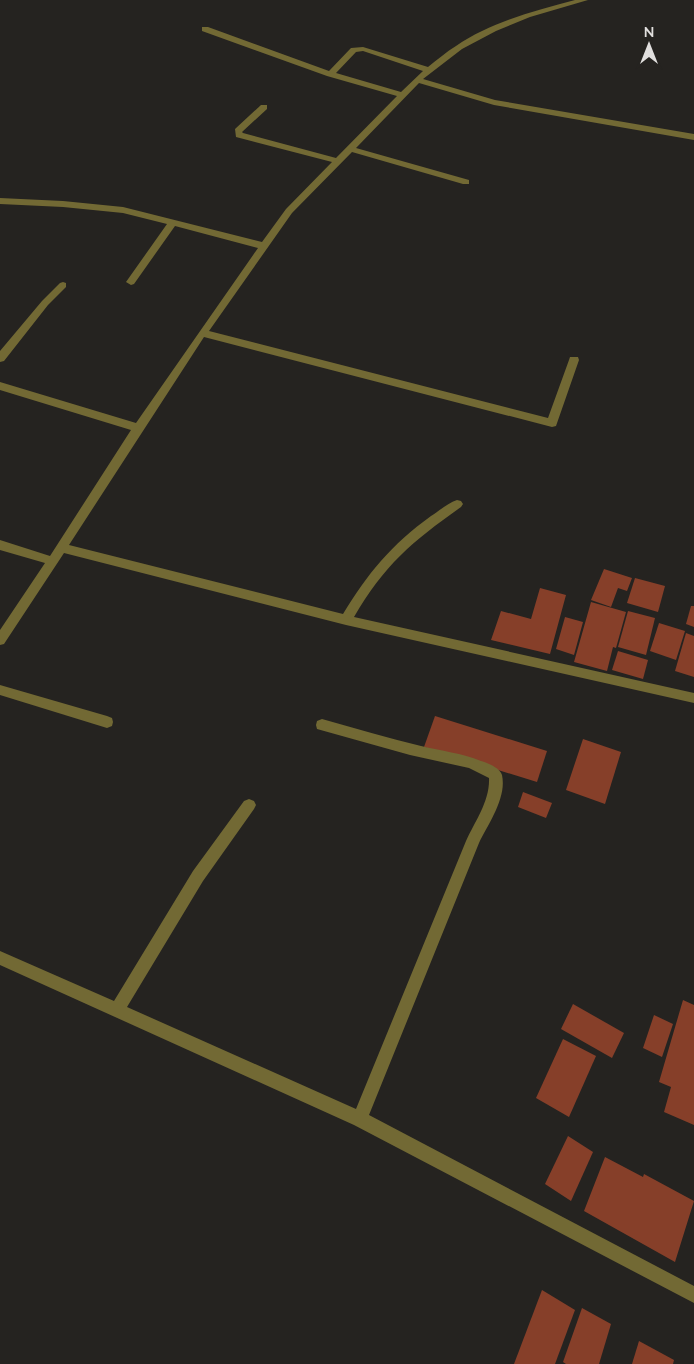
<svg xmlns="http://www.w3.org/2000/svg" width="694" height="1364" font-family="Mulish,sans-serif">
<rect width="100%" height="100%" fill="#252320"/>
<g fill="#863f29">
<path d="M 604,569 L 632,578 L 627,591 L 618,588 L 611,607 L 591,600 Z"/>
<path d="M 635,578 L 665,586 L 658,612 L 627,603 Z"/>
<path d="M 540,588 L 566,595 L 550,654 L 491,640 L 501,611 L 531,619 Z"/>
<path d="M 591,602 L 626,612 L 616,648 L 613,647 L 607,671 L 574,662 Z"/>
<path d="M 691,606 L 694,606 L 694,627 L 686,624 Z"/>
<path d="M 628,611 L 655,618 L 646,655 L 618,647 Z"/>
<path d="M 565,617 L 583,622 L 574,655 L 556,649 Z"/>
<path d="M 659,623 L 685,631 L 676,660 L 650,651 Z"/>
<path d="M 686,633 L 694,636 L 694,677 L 675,671 Z"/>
<path d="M 618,651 L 648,660 L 643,679 L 612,670 Z"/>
<path d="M 435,716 L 547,751 L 537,782 L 424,747 Z"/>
<path d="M 583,739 L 621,752 L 605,804 L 566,790 Z"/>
<path d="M 523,792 L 552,803 L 546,818 L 518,807 Z"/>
<path d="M 683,1000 L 694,1005 L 694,1125 L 664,1112 L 671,1087 L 659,1082 Z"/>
<path d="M 573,1004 L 624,1033 L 612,1058 L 561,1029 Z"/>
<path d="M 654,1015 L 673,1024 L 662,1057 L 643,1048 Z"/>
<path d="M 563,1039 L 596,1056 L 569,1117 L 536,1098 Z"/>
<path d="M 568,1136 L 593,1152 L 571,1201 L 545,1184 Z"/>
<path d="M 605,1157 L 643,1177 L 644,1174 L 694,1201 L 675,1262 L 584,1211 Z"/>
<path d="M 542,1290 L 575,1310 L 555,1364 L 514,1364 Z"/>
<path d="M 582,1308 L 611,1324 L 599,1364 L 566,1364 L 563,1362 Z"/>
<path d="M 639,1341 L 674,1360 L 673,1364 L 632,1364 Z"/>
</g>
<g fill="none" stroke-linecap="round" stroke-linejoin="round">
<g fill="#726934" fill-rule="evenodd">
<path d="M 575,0 L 588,0 L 530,17 L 496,31 L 462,49 L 423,79 L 495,100 L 694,134 L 694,140 L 494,105 L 419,83 L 356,148 L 469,180 L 469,184 L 463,184 L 352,152 L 292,213 L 209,331 L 548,418 L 569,360 L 570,357 L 578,357 L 579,360 L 556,426 L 552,427 L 204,337 L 69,545 L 343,614 C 368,573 391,545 431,516 C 439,511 448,503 457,500 L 461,501 L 463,504 L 461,507 C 413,541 384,565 354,617 L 694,693 L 694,703 L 346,625 L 64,553 L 4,644 L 0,645 L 0,630 L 45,563 L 0,550 L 0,540 L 50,556 L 131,430 L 0,390 L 0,382 L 136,423 L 258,248 L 175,226 L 134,284 L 131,285 L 126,282 L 167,224 L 123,213 L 63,207 L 0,204 L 0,198 L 63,201 L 123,207 L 262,242 L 286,209 L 332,162 L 236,137 L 235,129 L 261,105 L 267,105 L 267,109 L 242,132 L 243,133 L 336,158 L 397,96 L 327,76 L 202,31 L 202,27 L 208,27 L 329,71 L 351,48 L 363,47 L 428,67 C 437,60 446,52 456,46 C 491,22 534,11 575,0 ZM 363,51 L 423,71 L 401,92 L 336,73 L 356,52 Z"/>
<path d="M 63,282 L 66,283 L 66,287 L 48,305 L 4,361 L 0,362 L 0,351 L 42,301 L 60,283 Z"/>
<path d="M 0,685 L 107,716 L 112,718 L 113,722 L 112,726 L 107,728 L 0,695 Z"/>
<path d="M 322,719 C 355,728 388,738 421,746 C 441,751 462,753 481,761 C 488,763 500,768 502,775 C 507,798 488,824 479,843 L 369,1115 L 694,1286 L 694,1303 L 354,1125 L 0,965 L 0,951 L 114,1001 L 193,871 L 244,801 L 249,799 L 254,801 L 256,805 L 254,809 L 203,881 L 127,1007 L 356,1109 L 466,841 C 475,821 490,801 489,778 L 469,768 L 410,755 L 317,729 L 316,725 L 317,721 Z"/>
</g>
</g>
<g transform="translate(649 45)" stroke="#252320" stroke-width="4" paint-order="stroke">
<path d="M0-4L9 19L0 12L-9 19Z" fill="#e1dfde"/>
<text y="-8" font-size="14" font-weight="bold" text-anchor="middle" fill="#e1dfde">N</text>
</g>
</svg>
